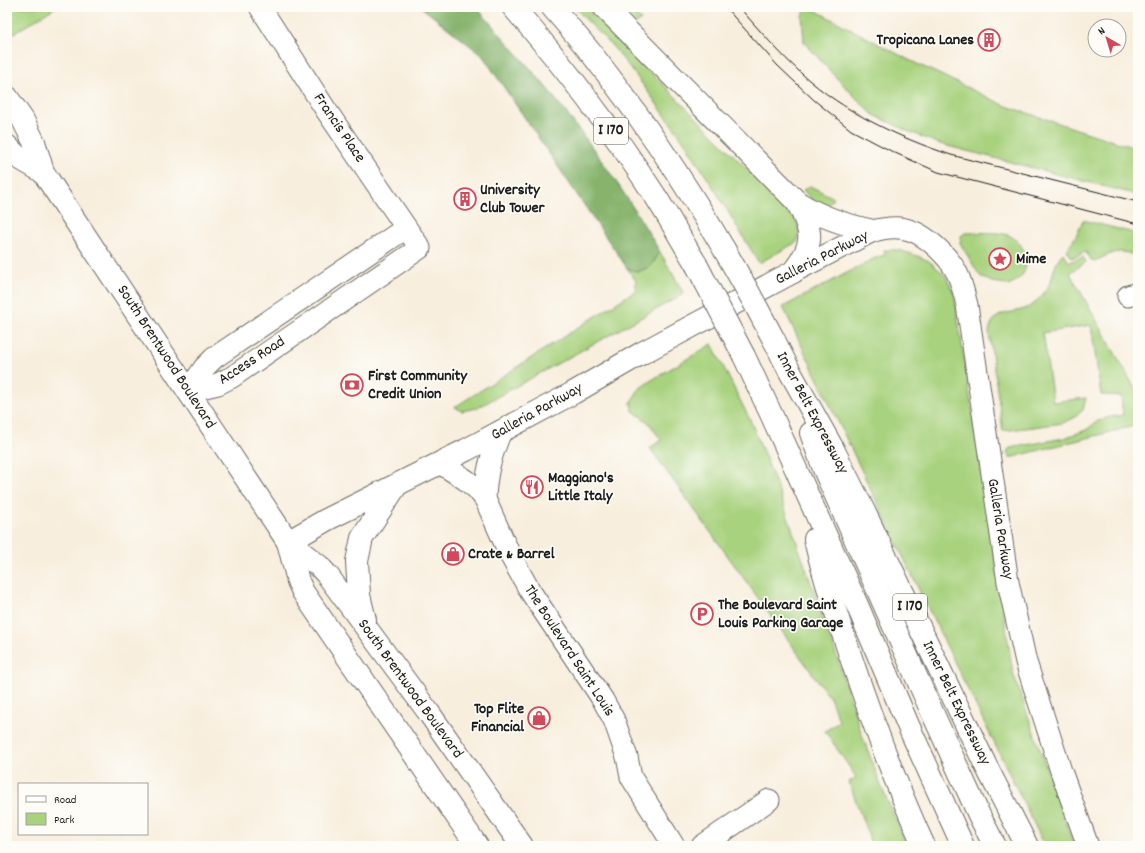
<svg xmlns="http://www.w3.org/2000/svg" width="1145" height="853" font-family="Dekko,sans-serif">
<rect width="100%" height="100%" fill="#fdfcf7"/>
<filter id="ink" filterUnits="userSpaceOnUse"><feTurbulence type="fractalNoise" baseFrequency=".025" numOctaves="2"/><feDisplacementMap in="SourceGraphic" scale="8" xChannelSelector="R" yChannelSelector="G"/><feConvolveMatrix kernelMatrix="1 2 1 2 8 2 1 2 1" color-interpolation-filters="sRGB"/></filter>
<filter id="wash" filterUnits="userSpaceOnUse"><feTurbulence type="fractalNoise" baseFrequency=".012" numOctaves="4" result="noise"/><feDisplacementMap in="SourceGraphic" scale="16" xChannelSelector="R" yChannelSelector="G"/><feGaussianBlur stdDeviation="0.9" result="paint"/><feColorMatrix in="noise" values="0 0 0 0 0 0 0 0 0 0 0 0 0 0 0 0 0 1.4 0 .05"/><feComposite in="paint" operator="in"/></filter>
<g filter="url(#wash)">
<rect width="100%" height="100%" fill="#f8eedd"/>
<g fill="#a8d27e" stroke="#62774d">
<path d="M 7,7 L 56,7 L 8,37 Z"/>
<path d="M 574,7 L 586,7 L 791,213 C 798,223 801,230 797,242 L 759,263 L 715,190 L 683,140 L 635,74 L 614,48 Z"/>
<path d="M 620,7 L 628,7 L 641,20 L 637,24 Z"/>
<path d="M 809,7 L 909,60 L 1006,106 L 1138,149 L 1138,195 L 940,144 L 910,132 L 872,114 L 828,69 L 804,42 L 802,15 Z"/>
<path d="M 810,186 L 834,198 L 826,208 L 812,200 L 803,190 Z"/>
<path d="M 1083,220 L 1138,234 L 1138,257 C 1120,248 1111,252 1095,262 L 1090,259 L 1086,252 L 1072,258 L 1067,250 L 1076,236 Z"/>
<path d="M 965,233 C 978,233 996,231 1008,235 C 1023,241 1031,260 1023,274 C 1019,279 1014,282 1009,286 L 1007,284 L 992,282 L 980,276 L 960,243 L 961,236 Z"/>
<path d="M 884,250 L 899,250 L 915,255 L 929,261 L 945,275 L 954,293 L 1013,673 L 1074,846 L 1045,846 L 921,594 L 783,307 L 875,258 L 885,255 Z"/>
<path d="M 660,252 L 684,294 L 477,408 L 462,411 L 455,407 L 635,291 L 636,281 L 627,268 L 638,272 L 651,266 Z"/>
<path d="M 1063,253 L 1069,262 L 1083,257 L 1086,262 L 1070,273 L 1138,394 L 1138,425 L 1009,458 L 1007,451 L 1010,448 L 1064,438 L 1086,430 L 1098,421 L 1110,417 L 1123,415 L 1121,396 L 1101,395 L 1091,325 L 1043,333 L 1053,402 L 1086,398 L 1083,410 L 1074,418 L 1063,423 L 1003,431 L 989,333 C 992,306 1016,317 1032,305 C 1040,299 1047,290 1051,281 C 1054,270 1055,261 1063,253 Z"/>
<path d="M 712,344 L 751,422 L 777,486 L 839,663 L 861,732 L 881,786 L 907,846 L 872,846 L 849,782 L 856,777 L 825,731 L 837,723 L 839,720 L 830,698 L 650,448 L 661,440 L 649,423 L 632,410 L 631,402 L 639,389 L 650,381 Z"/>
</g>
<path fill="#86b46d" stroke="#516844" d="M 421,7 L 476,7 L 484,16 C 506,41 529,66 550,92 C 590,142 628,196 660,252 L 651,266 L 638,272 L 627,268 L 482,55 Z"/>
</g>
<g filter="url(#ink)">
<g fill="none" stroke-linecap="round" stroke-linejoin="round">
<g stroke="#696660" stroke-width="23">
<g id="street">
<path d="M 793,272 L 873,231 C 884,228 898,226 909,230 C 927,235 949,257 957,273 C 962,283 964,294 967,305 L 1008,582 L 1026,662 L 1061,771 L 1088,846"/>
<path d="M 1128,296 L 1138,293"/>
<path d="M 188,391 L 218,384 L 232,377 L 420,248 L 326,110 L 260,7"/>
<path d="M 188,391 L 204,368 L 214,358 L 406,228"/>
<path d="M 440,463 L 466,480 L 477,489 L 485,499 L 510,555 L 530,591 L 603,700 L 614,720 L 627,757 L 631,777 L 674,846"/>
<path d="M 485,499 C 486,472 491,456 501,431"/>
<path d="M 702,846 L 769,800"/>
</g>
</g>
<g stroke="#696660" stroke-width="24">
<g id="primary">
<path d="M 7,97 L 23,120 L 34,142 L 43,172 L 288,542 L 298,581 L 303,592 L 477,846"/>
<path d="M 7,146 L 19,158 L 43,172"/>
<path d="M 288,542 L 326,520 L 466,450 L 573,393 L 642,353 L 793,272"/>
<path d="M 288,542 L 319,566 L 328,576 L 429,713 L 522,846"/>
<path d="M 365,620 L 359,595 L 357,561 L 359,552 L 362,538 L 396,486"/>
</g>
</g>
<g stroke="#696660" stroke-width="24">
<g id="highway">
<path d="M 513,7 C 564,66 611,128 654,194 C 669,217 682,241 696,264"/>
<path d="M 552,7 C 565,22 578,37 591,53 C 640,115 684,181 724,249"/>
<path d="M 604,7 L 797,202 C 820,217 845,225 873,231"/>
<path d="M 793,272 C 815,244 813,232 797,202"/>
<path d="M 774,340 L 789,370 L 832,447 L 861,505 L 986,766 L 1027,846"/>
<path d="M 744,356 L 772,416 L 858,607 L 908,725 L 963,846"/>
<path d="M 811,433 L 824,469 L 928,703 L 979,815 L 995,846"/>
<path d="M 815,539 C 823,577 837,615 849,652 C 871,718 895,783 924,846"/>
</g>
</g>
<use href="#street" stroke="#fff" stroke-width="21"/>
<use href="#primary" stroke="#fff" stroke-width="22"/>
<use href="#highway" stroke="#fff" stroke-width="22"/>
<g stroke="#1c1c1c" stroke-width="1">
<path d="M 725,7 L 777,65 L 814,100 L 851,130 L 893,152 L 938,172 L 1138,224"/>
<path d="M 739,7 C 759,30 779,53 802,74 C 844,112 897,137 951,155 L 1138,202"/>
</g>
<g stroke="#696660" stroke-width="24" stroke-linecap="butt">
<g id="highway-bridge">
<path d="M 724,249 L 749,293 L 774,340"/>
<path d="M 696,264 L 744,356"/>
</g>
</g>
<use href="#highway-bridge" stroke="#fff" stroke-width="22"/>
</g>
</g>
<defs>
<g id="building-ring" transform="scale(1.15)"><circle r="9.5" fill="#fdfcf7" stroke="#d1495b" stroke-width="1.5"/><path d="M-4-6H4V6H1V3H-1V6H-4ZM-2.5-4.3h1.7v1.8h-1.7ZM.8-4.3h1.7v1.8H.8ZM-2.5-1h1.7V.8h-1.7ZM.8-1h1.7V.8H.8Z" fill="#d1495b"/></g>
<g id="sight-ring" transform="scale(1.15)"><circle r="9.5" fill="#fdfcf7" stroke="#d1495b" stroke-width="1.5"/><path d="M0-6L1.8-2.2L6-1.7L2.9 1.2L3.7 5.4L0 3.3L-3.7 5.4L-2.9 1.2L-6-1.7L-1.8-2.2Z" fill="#d1495b"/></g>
<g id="bank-ring" transform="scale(1.15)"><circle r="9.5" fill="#fdfcf7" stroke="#d1495b" stroke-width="1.5"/><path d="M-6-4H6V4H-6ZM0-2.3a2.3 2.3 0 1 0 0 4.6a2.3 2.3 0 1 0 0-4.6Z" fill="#d1495b"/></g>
<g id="restaurant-ring" transform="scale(1.15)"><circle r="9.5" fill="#fdfcf7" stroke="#d1495b" stroke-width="1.5"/><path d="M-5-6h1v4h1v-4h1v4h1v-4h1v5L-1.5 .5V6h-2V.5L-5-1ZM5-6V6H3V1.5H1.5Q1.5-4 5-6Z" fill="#d1495b"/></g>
<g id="shop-ring" transform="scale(1.15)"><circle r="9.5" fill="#fdfcf7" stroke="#d1495b" stroke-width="1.5"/><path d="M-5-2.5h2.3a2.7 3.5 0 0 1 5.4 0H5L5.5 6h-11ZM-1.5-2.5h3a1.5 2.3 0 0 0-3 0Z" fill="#d1495b"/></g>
<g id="parking-ring" transform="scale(1.15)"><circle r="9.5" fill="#fdfcf7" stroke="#d1495b" stroke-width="1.5"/><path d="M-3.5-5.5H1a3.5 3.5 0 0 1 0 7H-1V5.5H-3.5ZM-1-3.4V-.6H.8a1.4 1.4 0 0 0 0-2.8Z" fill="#d1495b"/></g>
</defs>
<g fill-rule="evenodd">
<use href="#building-ring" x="989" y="40"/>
<use href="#building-ring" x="465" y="199"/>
<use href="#sight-ring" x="1000" y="259"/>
<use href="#bank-ring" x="352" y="385"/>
<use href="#restaurant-ring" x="532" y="487"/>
<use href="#shop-ring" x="453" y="554"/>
<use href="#parking-ring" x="702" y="614"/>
<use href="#shop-ring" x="539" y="718"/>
</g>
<g text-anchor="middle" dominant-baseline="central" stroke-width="3.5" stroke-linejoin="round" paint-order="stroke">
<g fill="#fdfcf7" stroke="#605f5e" stroke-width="1">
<rect x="594" y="118" width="34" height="26" rx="3"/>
<rect x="893" y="594" width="34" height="26" rx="3"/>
</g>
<g font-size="15" font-weight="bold" fill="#1c1c1c">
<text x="611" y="131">I 170</text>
<text x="910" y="607">I 170</text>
</g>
<g font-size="16" font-weight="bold" fill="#1c1c1c" stroke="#fdfcf7" text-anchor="start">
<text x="974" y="40" text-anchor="end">Tropicana Lanes</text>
<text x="480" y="190">University<tspan x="480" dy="18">Club Tower</tspan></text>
<text x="1016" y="259">Mime</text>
<text x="368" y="376">First Community<tspan x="368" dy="18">Credit Union</tspan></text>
<text x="548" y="478">Maggiano's<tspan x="548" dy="18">Little Italy</tspan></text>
<text x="468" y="554">Crate &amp; Barrel</text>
<text x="718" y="605">The Boulevard Saint<tspan x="718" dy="18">Louis Parking Garage</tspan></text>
<text x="524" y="709" text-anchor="end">Top Flite<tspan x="524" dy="18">Financial</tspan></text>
</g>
<g font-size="16" fill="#1c1c1c" stroke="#fdfcf7">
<text transform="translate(339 128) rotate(56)">Francis Place</text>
<text transform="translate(822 258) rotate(-27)">Galleria Parkway</text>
<text transform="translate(166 357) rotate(57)">South Brentwood Boulevard</text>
<text transform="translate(252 361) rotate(-33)">Access Road</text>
<text transform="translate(537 412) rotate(-29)">Galleria Parkway</text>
<text transform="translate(812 413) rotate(62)">Inner Belt Expressway</text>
<text transform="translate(1000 529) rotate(81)">Galleria Parkway</text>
<text transform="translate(569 651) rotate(57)">The Boulevard Saint Louis</text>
<text transform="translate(410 689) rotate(54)">South Brentwood Boulevard</text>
<text transform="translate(956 703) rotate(64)">Inner Belt Expressway</text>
</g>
</g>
<rect width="1145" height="853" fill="none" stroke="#fdfcf7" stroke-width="24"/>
<rect x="18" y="783" width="130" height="52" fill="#fdfcf7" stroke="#a3a29f"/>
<rect x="26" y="796" width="20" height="6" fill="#ffffff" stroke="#a3a29f"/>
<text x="54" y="803" font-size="12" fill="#1c1c1c">Road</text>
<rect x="26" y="813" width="20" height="12" fill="#a8d27e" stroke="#a3a29f"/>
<text x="54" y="823" font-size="12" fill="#1c1c1c">Park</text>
<g transform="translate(1107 38) rotate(322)"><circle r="19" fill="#fdfcf7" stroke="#a3a29f"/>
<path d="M0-3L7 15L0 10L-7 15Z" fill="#d1495b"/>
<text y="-6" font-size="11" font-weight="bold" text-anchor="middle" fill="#1c1c1c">N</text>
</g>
</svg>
